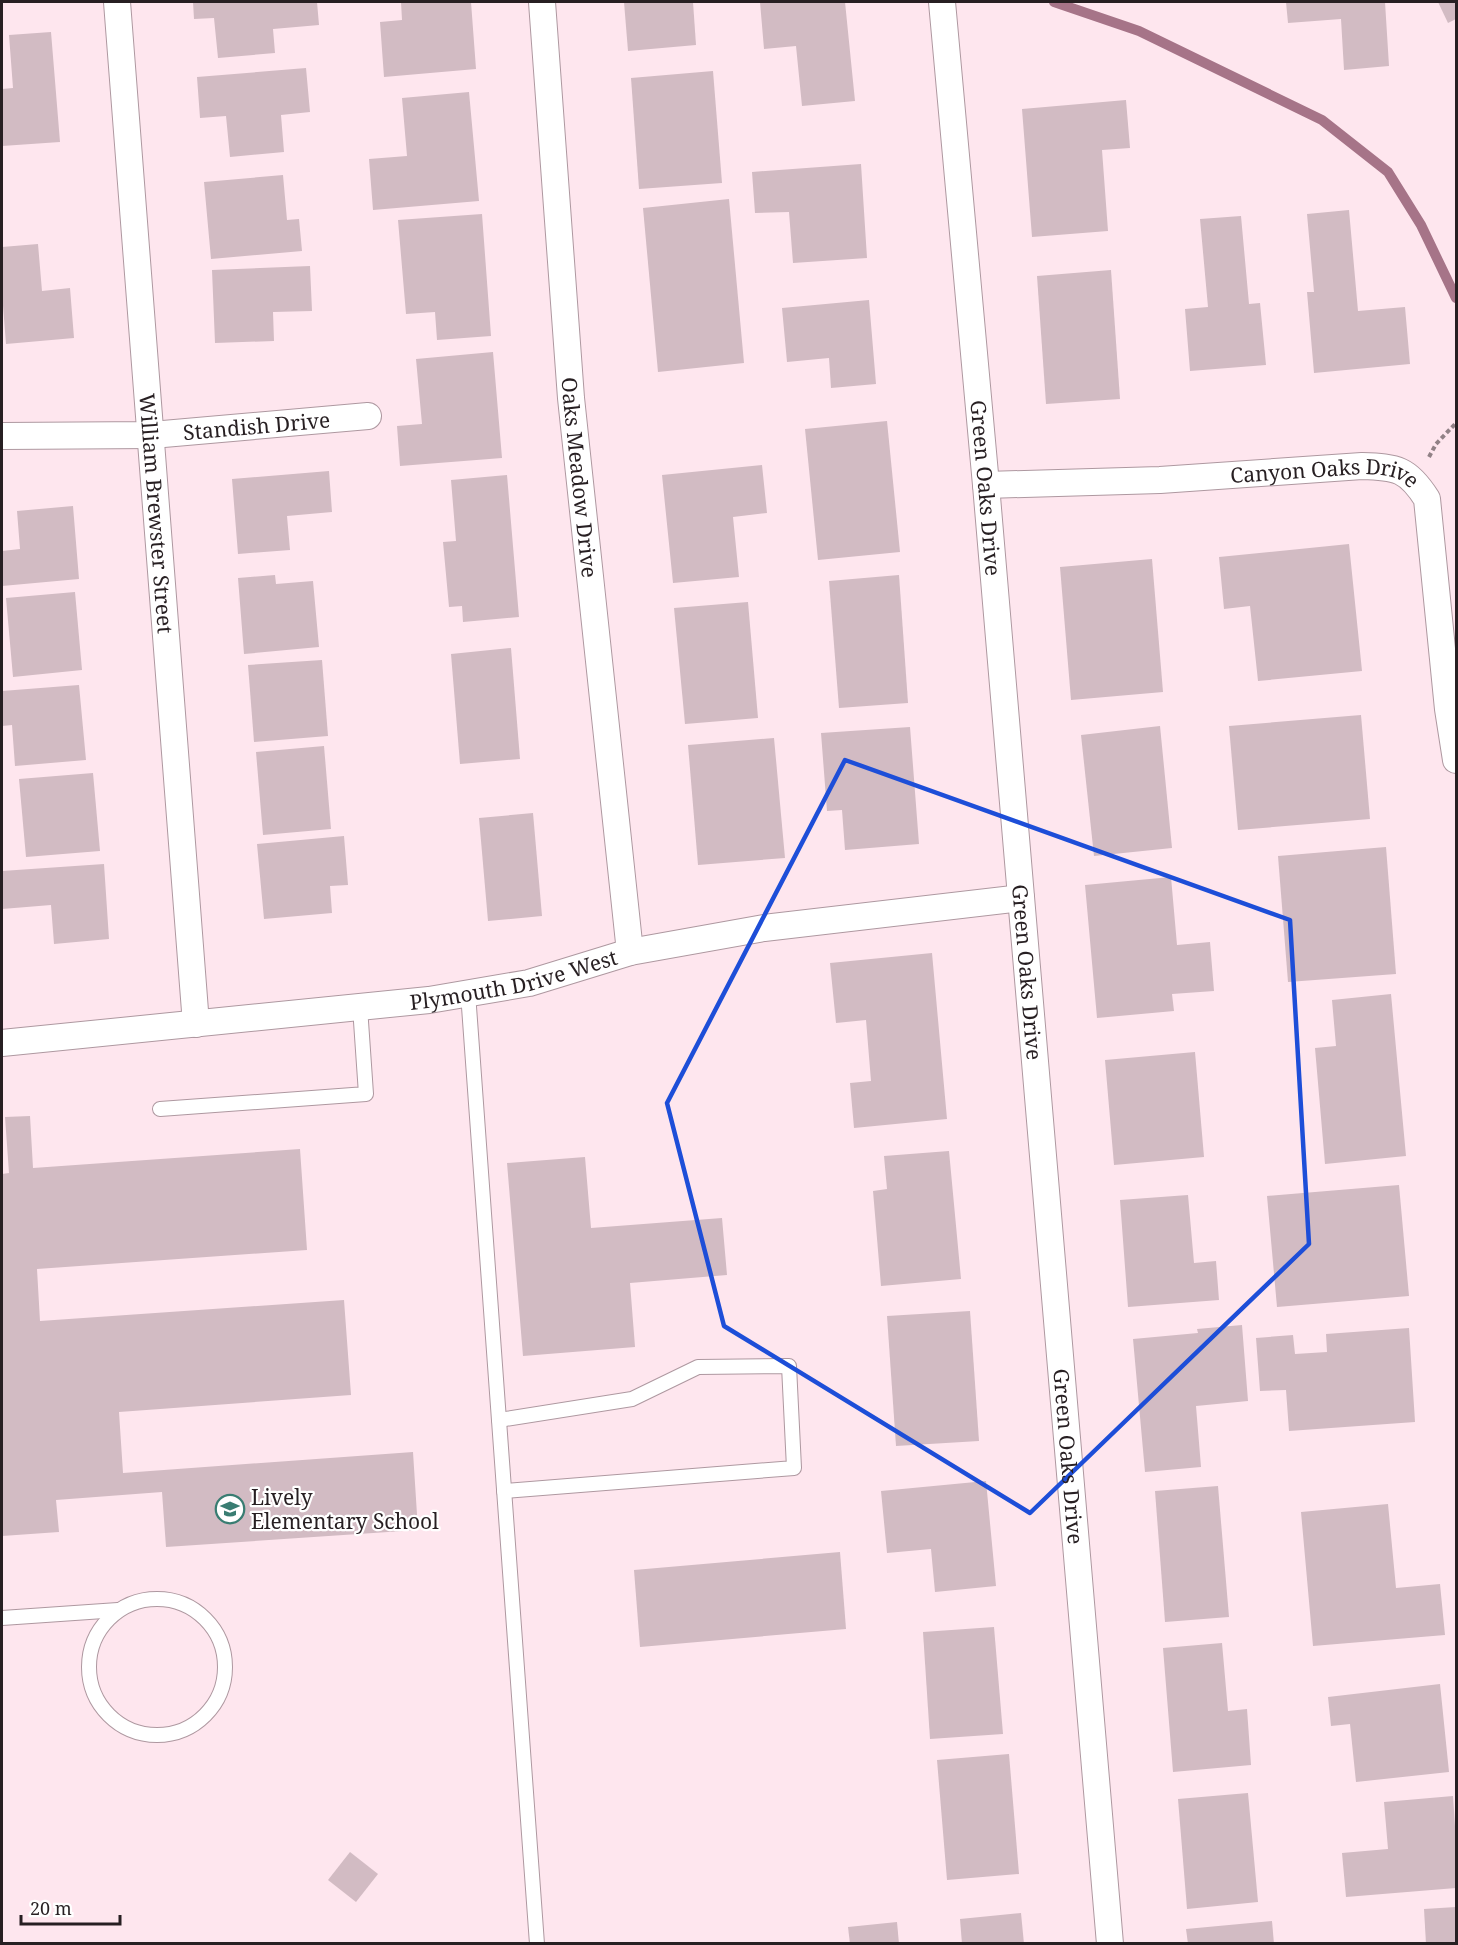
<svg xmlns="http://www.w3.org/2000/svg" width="1458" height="1945" font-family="'Noto Serif',serif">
<rect width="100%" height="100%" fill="#fee6ee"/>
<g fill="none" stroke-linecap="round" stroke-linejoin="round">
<path stroke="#a67488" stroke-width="10" d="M 1054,2 L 1139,31 L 1322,120 L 1388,172 L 1421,225 L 1456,298"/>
</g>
<g fill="#d2bbc3">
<path d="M 193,2 L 317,2 L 319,25 L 273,29 L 275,53 L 218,58 L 214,18 L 194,19 Z"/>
<path d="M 401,2 L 437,2 L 437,3 L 471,2 L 476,69 L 384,77 L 380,22 L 402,20 Z"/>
<path d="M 624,2 L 693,2 L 696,45 L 628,51 Z"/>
<path d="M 760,2 L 845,2 L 855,101 L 802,106 L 796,46 L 764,49 Z"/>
<path d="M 1286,2 L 1385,2 L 1389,66 L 1344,70 L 1341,19 L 1288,23 Z"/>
<path d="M 1438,2 L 1456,2 L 1456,19 L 1448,23 Z"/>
<path d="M 51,32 L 60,142 L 2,146 L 2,89 L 13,88 L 9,35 Z"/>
<path d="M 306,68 L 310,112 L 281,115 L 284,152 L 230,157 L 226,116 L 200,118 L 197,77 Z"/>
<path d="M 713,71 L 722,183 L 639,189 L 631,78 Z"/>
<path d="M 469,92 L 479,201 L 373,210 L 369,159 L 407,156 L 402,98 Z"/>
<path d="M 1126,100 L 1130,148 L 1102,150 L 1108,231 L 1032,237 L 1022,109 Z"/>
<path d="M 861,164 L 867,258 L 793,263 L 789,212 L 755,213 L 752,172 Z"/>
<path d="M 283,175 L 287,220 L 299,219 L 302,251 L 211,259 L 204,182 Z"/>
<path d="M 729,199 L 744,363 L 658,372 L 643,208 Z"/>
<path d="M 1349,210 L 1358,311 L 1405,307 L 1410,364 L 1314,373 L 1307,292 L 1314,292 L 1307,214 Z"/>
<path d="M 482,214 L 491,336 L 437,340 L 435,312 L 406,314 L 398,220 Z"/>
<path d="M 1241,216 L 1249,304 L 1260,303 L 1266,365 L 1190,371 L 1185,309 L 1208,307 L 1200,219 Z"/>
<path d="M 38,244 L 42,291 L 70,288 L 74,338 L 6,344 L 2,293 L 2,247 Z"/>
<path d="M 310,266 L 312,311 L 273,312 L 274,341 L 215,343 L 212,270 Z"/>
<path d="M 1111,270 L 1120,399 L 1046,404 L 1037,276 Z"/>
<path d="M 869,300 L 876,384 L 831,388 L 829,358 L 787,362 L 782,308 Z"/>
<path d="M 493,352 L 502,458 L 400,466 L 397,426 L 422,424 L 416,359 Z"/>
<path d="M 887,421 L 900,552 L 818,560 L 805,429 Z"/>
<path d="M 762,465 L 767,513 L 733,517 L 739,577 L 673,583 L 662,475 Z"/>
<path d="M 329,471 L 332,512 L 287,516 L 290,550 L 238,554 L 232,479 Z"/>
<path d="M 507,475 L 519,617 L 463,622 L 462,606 L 449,607 L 443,542 L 456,541 L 451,480 Z"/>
<path d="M 73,506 L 79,579 L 2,586 L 2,551 L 20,549 L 17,511 Z"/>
<path d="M 1349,544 L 1362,671 L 1258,681 L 1250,606 L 1224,609 L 1219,557 Z"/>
<path d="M 1152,559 L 1163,692 L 1071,700 L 1060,567 Z"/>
<path d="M 275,575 L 276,584 L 313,581 L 319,647 L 244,654 L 238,578 Z"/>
<path d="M 899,575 L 908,703 L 839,708 L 829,581 Z"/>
<path d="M 75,592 L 82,670 L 13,677 L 6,598 Z"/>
<path d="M 748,602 L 758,718 L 685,724 L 674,608 Z"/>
<path d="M 511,648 L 520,759 L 460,764 L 451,654 Z"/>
<path d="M 322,660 L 328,736 L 254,742 L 248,665 Z"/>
<path d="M 79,685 L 86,760 L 15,766 L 12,725 L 2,726 L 2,691 Z"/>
<path d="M 1361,715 L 1370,819 L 1238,830 L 1229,726 Z"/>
<path d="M 1160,726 L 1172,848 L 1094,856 L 1081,735 Z"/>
<path d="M 910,727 L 919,844 L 845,850 L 842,810 L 827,811 L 821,733 Z"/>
<path d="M 774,738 L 785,858 L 698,865 L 688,745 Z"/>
<path d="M 324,746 L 331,829 L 263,835 L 256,752 Z"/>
<path d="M 93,773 L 100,851 L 26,857 L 19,779 Z"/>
<path d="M 533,813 L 542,916 L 488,921 L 479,818 Z"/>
<path d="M 344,836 L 348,885 L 330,886 L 332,913 L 264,919 L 257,844 Z"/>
<path d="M 1386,847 L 1396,974 L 1288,982 L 1278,856 Z"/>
<path d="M 104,864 L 109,939 L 54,944 L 51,905 L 2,909 L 2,871 Z"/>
<path d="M 1171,877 L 1177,945 L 1210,942 L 1214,991 L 1172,994 L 1174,1011 L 1097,1018 L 1085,885 Z"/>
<path d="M 932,953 L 947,1119 L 854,1128 L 850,1083 L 871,1081 L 866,1020 L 836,1023 L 830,963 Z"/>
<path d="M 1391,994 L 1406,1156 L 1325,1164 L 1315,1048 L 1336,1046 L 1332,1000 Z"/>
<path d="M 1195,1052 L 1204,1157 L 1114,1165 L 1105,1060 Z"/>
<path d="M 30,1116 L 33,1168 L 300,1149 L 307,1250 L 37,1269 L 40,1321 L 344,1300 L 351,1395 L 119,1412 L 123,1473 L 413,1452 L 418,1530 L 166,1547 L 162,1492 L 56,1500 L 59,1532 L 2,1536 L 2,1174 L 9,1173 L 5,1117 Z"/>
<path d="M 949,1151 L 961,1279 L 881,1286 L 873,1191 L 887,1189 L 884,1156 Z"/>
<path d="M 585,1157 L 591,1228 L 722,1218 L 727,1275 L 630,1283 L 635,1347 L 523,1356 L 507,1163 Z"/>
<path d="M 1399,1185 L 1409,1296 L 1277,1307 L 1267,1196 Z"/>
<path d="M 1188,1195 L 1194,1263 L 1216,1261 L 1219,1300 L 1128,1307 L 1120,1200 Z"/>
<path d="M 970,1311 L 979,1441 L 896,1446 L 887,1316 Z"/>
<path d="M 1242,1325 L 1248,1401 L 1196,1406 L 1201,1467 L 1145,1472 L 1133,1339 L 1198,1333 L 1197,1329 Z"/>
<path d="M 1409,1328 L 1415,1422 L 1289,1431 L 1286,1390 L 1260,1391 L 1256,1338 L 1293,1335 L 1295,1354 L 1327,1352 L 1326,1334 Z"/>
<path d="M 986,1481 L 996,1586 L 935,1592 L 931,1549 L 887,1553 L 881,1491 Z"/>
<path d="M 1218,1486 L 1229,1617 L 1165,1622 L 1155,1491 Z"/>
<path d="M 1388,1504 L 1396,1588 L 1440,1584 L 1445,1635 L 1313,1646 L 1301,1512 Z"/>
<path d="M 840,1552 L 846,1629 L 640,1647 L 634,1570 Z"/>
<path d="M 994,1627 L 1003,1734 L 930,1739 L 923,1632 Z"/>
<path d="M 1222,1643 L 1228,1711 L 1247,1709 L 1251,1765 L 1173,1772 L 1163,1648 Z"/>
<path d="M 1440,1684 L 1449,1772 L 1356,1782 L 1350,1724 L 1331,1726 L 1328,1697 Z"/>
<path d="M 1009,1754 L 1019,1874 L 947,1880 L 937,1760 Z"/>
<path d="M 1248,1793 L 1258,1902 L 1187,1909 L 1178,1799 Z"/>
<path d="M 1453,1796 L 1456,1841 L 1456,1888 L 1346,1897 L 1342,1853 L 1388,1849 L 1384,1802 Z"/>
<path d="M 350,1852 L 378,1874 L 356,1902 L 328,1880 Z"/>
<path d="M 1456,1907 L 1456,1944 L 1426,1944 L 1424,1909 Z"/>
<path d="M 1021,1913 L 1024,1944 L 962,1944 L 960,1919 Z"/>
<path d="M 1272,1921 L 1274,1944 L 1188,1944 L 1186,1929 Z"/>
<path d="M 897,1922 L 899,1944 L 850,1944 L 848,1927 Z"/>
</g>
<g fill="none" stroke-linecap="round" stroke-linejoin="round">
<g stroke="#ae98a0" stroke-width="16">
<g id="service">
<path d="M 468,993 L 537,1944"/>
<path d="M 160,1109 L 366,1094 L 360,1007"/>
<path d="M 499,1420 L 632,1399 L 698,1367 L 789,1366 L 794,1468 L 504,1491"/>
<circle cx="157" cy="1667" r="68"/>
<path d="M 2,1618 L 118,1610"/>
</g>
</g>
<g stroke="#ae98a0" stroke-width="28">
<g id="minor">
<path id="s1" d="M 117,2 L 196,1024"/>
<path id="s2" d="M 542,2 L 571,398 L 630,952"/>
<path id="s3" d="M 942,2 L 986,485 L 1110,1944"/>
<path id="s4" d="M 2,436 L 152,435 L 368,416"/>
<path id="s5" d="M 986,485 L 1160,480 L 1362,466 C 1397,467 1408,469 1427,499 L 1448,709 L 1456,760"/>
<path id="s6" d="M 2,1043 L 429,1000 L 529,983 L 630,952 L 764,928 L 1021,898"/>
</g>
</g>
<path stroke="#918186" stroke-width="4" stroke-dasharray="4.5 3" stroke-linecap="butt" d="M 1429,457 L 1436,444 L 1456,423"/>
<use href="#service" stroke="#fff" stroke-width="14"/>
<use href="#minor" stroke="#fff" stroke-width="26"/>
</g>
<path fill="none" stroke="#1d4ed8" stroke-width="4.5" stroke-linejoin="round" d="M 845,760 L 1290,920 L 1309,1244 L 1030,1513 L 724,1326 L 667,1103 Z"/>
<defs>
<g id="school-ring" transform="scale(1.5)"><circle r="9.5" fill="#fff" stroke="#397d72" stroke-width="1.5"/><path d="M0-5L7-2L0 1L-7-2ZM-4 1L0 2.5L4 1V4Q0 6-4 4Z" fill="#397d72"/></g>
</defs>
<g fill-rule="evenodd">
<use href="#school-ring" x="230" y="1509"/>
</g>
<g text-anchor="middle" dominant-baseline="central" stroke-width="4.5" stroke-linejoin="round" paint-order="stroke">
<g font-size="21" fill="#271f22" stroke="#fff">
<text stroke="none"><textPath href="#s4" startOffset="255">Standish Drive</textPath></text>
<text stroke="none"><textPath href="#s2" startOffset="477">Oaks Meadow Drive</textPath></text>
<text stroke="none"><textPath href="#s5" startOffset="340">Canyon Oaks Drive</textPath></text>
<text stroke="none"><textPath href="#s3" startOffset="488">Green Oaks Drive</textPath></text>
<text stroke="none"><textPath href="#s1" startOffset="513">William Brewster Street</textPath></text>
<text stroke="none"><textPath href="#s3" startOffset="974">Green Oaks Drive</textPath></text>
<text stroke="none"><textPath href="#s6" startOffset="516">Plymouth Drive West</textPath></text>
<text stroke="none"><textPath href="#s3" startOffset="1460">Green Oaks Drive</textPath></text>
</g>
<g font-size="21" fill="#271f22" stroke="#fff" text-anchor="start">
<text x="251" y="1497">Lively<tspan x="251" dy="24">Elementary School</tspan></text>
</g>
</g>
<rect width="1458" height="1945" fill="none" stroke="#271f22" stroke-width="6"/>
<path d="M21 1915v9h99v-9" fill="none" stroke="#271f22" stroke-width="3"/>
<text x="30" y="1915" font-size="18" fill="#271f22" stroke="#ffffff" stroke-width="4.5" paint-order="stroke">20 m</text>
</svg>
